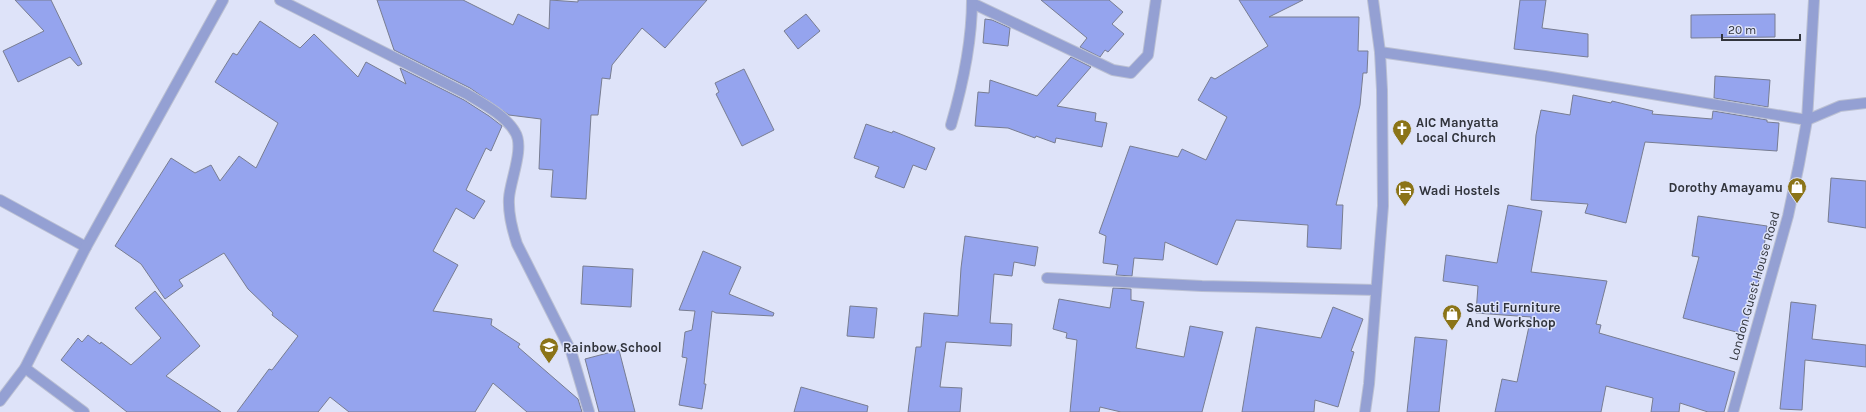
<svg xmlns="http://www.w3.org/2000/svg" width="1866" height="412" font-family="Karla,sans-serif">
<rect width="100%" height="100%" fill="#dee3f9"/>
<g fill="#95a4ee" stroke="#787d91">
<path d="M 15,0 L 51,0 L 82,64 L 78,66 L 70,57 L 18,82 L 3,51 L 44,31 Z"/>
<path d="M 377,0 L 463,0 L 513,25 L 518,14 L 549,29 L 550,0 L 578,2 L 578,0 L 707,0 L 665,48 L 642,28 L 612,65 L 610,79 L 602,78 L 598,115 L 591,115 L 586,199 L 551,197 L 553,170 L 539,169 L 541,119 L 509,115 L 470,88 L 394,50 Z"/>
<path d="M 1041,0 L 1109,0 L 1123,12 L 1112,24 L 1124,34 L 1108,52 L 1105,50 L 1100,57 L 1080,47 L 1087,38 Z"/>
<path d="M 1239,0 L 1303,0 L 1269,17 L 1359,17 L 1358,51 L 1368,51 L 1367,73 L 1363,73 L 1360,105 L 1336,205 L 1343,205 L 1341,249 L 1307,247 L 1308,225 L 1236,220 L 1217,265 L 1165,242 L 1163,260 L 1134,258 L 1132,276 L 1116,275 L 1118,265 L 1103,263 L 1106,236 L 1099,233 L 1130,146 L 1178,157 L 1182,149 L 1206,160 L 1227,117 L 1198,100 L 1211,77 L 1215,79 L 1268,46 Z"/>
<path d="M 1520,0 L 1546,0 L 1542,28 L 1588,34 L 1588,57 L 1514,49 Z"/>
<path d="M 806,14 L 820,31 L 798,49 L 784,31 Z"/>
<path d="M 1775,14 L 1775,37 L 1691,38 L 1691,15 Z"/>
<path d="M 985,19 L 992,20 L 1010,28 L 1008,46 L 983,43 Z"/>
<path d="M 260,21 L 300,48 L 314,34 L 358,77 L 366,62 L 406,84 L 400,68 L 464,100 L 489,116 L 502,126 L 491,151 L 486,148 L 466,190 L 485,201 L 474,219 L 456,208 L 433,251 L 458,265 L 433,311 L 492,319 L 491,325 L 520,344 L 518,347 L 578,399 L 582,412 L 527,412 L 493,383 L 475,412 L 349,412 L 330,397 L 318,412 L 237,412 L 269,369 L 272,370 L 298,336 L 272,315 L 273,313 L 248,289 L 224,253 L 179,280 L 183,286 L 165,299 L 141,264 L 115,246 L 171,158 L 195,173 L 211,165 L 220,181 L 239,156 L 256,168 L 278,123 L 215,82 L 233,53 L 237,55 Z"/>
<path d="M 1071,57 L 1091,67 L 1057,106 L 1096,113 L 1095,121 L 1107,123 L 1102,147 L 1056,138 L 1055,143 L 1036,136 L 1035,138 L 1008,128 L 975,126 L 978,92 L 989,93 L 990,80 L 1037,96 Z"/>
<path d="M 744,69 L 774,130 L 742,146 L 716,94 L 719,92 L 715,83 Z"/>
<path d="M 1715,76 L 1770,80 L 1768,107 L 1714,98 Z"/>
<path d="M 1573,95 L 1611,103 L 1612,101 L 1653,111 L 1652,114 L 1712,119 L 1713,111 L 1767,120 L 1767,122 L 1779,123 L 1777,151 L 1645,142 L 1626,223 L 1585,213 L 1588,204 L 1531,200 L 1536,135 L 1541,110 L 1570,115 Z"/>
<path d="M 866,124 L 892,133 L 893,131 L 935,148 L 926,170 L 913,165 L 904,188 L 875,177 L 879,167 L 854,158 Z"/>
<path d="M 1831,178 L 1866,181 L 1866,228 L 1828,222 Z"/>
<path d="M 1508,205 L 1542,211 L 1531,272 L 1607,281 L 1596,324 L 1601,325 L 1599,333 L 1735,372 L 1724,412 L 1708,412 L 1680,403 L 1679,412 L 1651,412 L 1653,398 L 1606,386 L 1601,412 L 1495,412 L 1502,379 L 1517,382 L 1531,317 L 1476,313 L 1478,286 L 1443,281 L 1446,255 L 1497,263 Z"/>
<path d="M 1698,216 L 1767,226 L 1760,276 L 1744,334 L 1683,318 L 1699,257 L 1692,256 Z"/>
<path d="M 965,236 L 1038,247 L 1035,266 L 1014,262 L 1012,276 L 994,274 L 990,323 L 1012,324 L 1011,346 L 946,342 L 940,387 L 962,388 L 960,412 L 908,412 L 916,347 L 921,347 L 924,313 L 958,316 L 961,268 Z"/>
<path d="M 703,251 L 741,267 L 729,294 L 774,313 L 773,316 L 716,313 L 712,311 L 704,384 L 706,384 L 702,409 L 679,405 L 687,358 L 682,357 L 685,332 L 692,330 L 695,311 L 679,310 Z"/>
<path d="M 583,266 L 633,269 L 631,307 L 581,304 Z"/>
<path d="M 1113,288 L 1131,289 L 1131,300 L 1144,302 L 1136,348 L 1184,357 L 1190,326 L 1223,332 L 1202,412 L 1121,412 L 1100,407 L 1099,412 L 1070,412 L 1077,340 L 1066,338 L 1067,333 L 1053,329 L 1059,299 L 1110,308 Z"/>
<path d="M 155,291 L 200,346 L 166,376 L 221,412 L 127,412 L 61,360 L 78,338 L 82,342 L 88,335 L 100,344 L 101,342 L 131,365 L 161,338 L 135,308 Z"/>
<path d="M 1791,302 L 1816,305 L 1812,339 L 1866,345 L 1866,367 L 1805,360 L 1802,410 L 1780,409 Z"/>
<path d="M 850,306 L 877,308 L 874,338 L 847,336 Z"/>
<path d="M 1333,307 L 1363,319 L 1351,351 L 1354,352 L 1338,407 L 1315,400 L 1314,412 L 1242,412 L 1256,327 L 1321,338 Z"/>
<path d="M 1415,337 L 1447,340 L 1439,412 L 1407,412 Z"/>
<path d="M 619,350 L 635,412 L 599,412 L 585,359 Z"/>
<path d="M 801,387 L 868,406 L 867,412 L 794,412 Z"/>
</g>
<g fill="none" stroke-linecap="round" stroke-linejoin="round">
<g stroke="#bbc0d3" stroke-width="12">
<g id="street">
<path d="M 280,0 L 467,94 C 482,103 506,116 515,132 C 525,147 510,181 509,198 C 508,214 512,229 517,244 L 571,351 L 589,412"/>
<path d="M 972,3 L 1113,70 L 1131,73 L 1148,55 L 1156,0"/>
<path d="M 1380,52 L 1545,76 L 1807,120 L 1840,106 L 1866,103"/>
<path d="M 951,125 C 963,84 972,42 972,0"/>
<path d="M 0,200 L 86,247"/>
<path d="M 1047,278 L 1202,286 L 1376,290"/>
<path d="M 25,368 L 84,412"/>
<path d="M 0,401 L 25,368 L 86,247 L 223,0"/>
<path d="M 1365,412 L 1369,384 L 1383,206 L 1382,90 L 1380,52 L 1373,0"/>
<path d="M 1733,412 L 1788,216 L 1799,164 L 1807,120 L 1814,0"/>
</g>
</g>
<use href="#street" stroke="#94a0d3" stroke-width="10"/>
</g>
<defs>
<g id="church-pin" transform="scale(1)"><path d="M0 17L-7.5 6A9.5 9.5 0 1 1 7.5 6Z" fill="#8b7418" stroke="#dee3f9"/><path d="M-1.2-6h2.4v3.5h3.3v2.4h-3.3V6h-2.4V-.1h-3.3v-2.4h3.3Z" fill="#fff"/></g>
<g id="shop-pin" transform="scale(1)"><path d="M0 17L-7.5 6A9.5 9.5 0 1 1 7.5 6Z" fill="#8b7418" stroke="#dee3f9"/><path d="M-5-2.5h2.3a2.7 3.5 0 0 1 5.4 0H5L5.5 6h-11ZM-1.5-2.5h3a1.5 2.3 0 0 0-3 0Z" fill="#fff"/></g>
<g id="hotel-pin" transform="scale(1)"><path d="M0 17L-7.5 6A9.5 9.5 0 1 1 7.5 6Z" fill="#8b7418" stroke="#dee3f9"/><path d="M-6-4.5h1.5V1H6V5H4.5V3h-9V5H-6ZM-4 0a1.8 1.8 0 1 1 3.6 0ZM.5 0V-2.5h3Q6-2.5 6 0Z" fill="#fff"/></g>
<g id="school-pin" transform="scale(1)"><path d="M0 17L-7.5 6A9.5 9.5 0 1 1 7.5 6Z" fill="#8b7418" stroke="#dee3f9"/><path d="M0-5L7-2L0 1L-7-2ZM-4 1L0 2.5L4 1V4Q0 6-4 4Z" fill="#fff"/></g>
</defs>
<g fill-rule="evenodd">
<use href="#church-pin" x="1402" y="129"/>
<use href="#shop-pin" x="1797" y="187"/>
<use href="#hotel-pin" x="1405" y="190"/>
<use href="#shop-pin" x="1452" y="314"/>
<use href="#school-pin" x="549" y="347"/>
</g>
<g text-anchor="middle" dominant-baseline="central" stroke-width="3" stroke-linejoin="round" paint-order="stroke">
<g font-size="13" font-weight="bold" fill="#31343c" stroke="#dee3f9" text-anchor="start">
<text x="1416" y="122">AIC Manyatta<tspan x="1416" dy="15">Local Church</tspan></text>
<text x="1783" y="187" text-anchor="end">Dorothy Amayamu</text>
<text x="1419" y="190">Wadi Hostels</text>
<text x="1466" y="307">Sauti Furniture<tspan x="1466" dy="15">And Workshop</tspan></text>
<text x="563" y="347">Rainbow School</text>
</g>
<g font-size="13" fill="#31343c" stroke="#dee3f9">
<text transform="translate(1754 286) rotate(-74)">London Guest House Road</text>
</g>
</g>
<path d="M1722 34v6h78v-6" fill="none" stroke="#31343c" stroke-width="2"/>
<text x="1728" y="34" font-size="12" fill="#31343c" stroke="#dee3f9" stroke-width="3" paint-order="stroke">20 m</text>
</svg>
